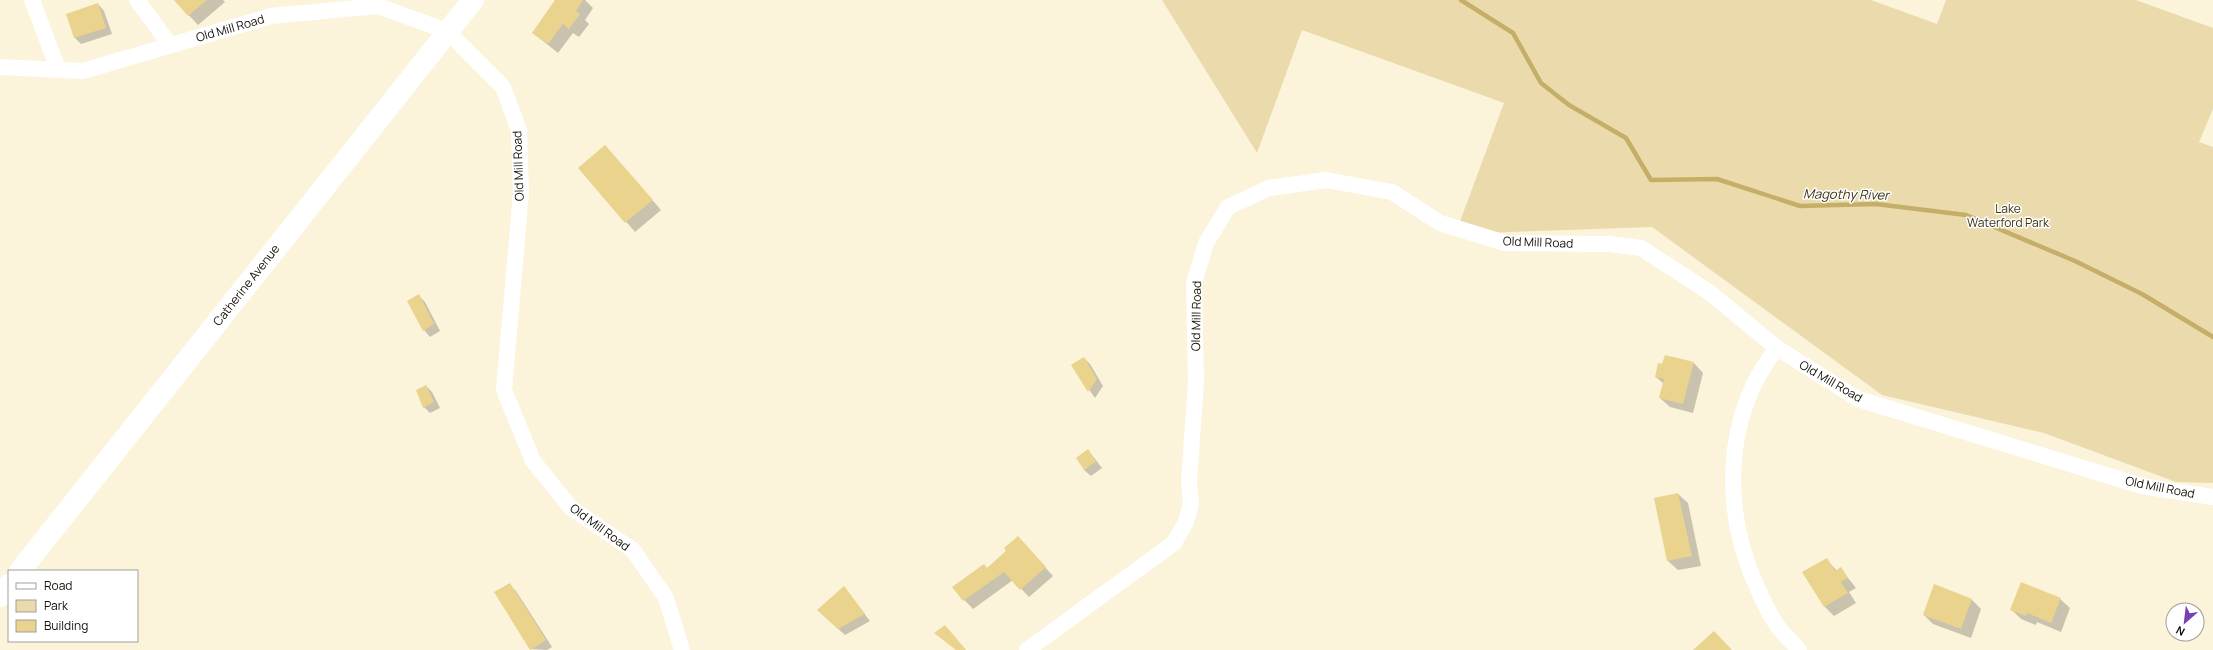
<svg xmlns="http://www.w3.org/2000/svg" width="2213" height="650" font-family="Manrope,sans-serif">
<rect width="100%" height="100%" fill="#fbf3da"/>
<path fill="#ebdbac" d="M 1162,0 L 1871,0 L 1937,24 L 1946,0 L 2136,0 L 2213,28 L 2213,109 L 2199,142 L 2213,147 L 2213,483 L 2176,482 L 2044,433 L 1882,395 L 1652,227 L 1481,233 L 1459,224 L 1504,103 L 1302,30 L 1257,153 Z"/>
<g fill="#0003">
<path d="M 175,0 L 223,0 L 225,2 L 198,25 Z"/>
<path d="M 557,0 L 585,0 L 593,8 L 585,20 L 589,24 L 579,37 L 573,33 L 558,53 L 533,33 Z"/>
<path d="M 98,4 L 104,11 L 112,34 L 81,44 L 75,38 Z"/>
<path d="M 605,146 L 661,210 L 635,232 L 580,168 Z"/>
<path d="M 419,296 L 425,302 L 440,331 L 430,337 L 424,330 Z"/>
<path d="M 1084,358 L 1090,364 L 1103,386 L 1095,398 L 1073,366 Z"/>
<path d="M 1694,363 L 1703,373 L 1693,413 L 1670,407 L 1660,398 L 1664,384 L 1656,377 Z"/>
<path d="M 426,386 L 432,392 L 440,408 L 430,413 L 424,407 Z"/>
<path d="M 1088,450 L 1102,468 L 1091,476 L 1084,470 Z"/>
<path d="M 1678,494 L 1688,503 L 1701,566 L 1678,570 L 1668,561 Z"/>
<path d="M 1026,546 L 1053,576 L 1029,597 L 1013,580 L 973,609 L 953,588 Z"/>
<path d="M 1826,559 L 1837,571 L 1841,569 L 1856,588 L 1849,592 L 1856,603 L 1834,616 L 1825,607 L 1804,573 Z"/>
<path d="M 509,585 L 516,591 L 552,647 L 547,650 L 531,649 Z"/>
<path d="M 1934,586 L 1972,600 L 1981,609 L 1971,638 L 1933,624 L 1924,615 Z"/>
<path d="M 844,588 L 870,621 L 845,635 L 825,617 Z"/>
<path d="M 2060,599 L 2070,608 L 2061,632 L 2037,622 L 2036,625 L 2021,619 L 2012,610 Z"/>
</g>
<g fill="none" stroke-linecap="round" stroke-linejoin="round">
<path stroke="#c4ae68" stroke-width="4.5" d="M 1461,0 L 1513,33 L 1541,83 L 1569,105 L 1626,138 L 1651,180 L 1717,179 L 1800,206 L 1876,204 L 1966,215 L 2075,261 L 2142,294 L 2213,337"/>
</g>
<g fill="#ead38c">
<path d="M 174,0 L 207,0 L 188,16 Z"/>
<path d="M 555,0 L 583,0 L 576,11 L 580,14 L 569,29 L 563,24 L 548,44 L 532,33 Z"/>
<path d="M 98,3 L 106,28 L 74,38 L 66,14 Z"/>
<path d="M 605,145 L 653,200 L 625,223 L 578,168 Z"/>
<path d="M 419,294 L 434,324 L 423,331 L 407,301 Z"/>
<path d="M 1665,355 L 1694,362 L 1683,404 L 1659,398 L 1664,379 L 1655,377 L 1658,363 L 1662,364 Z"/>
<path d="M 1084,357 L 1097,379 L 1088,392 L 1071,365 Z"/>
<path d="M 426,385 L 434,402 L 423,408 L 416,390 Z"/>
<path d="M 1088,449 L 1096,462 L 1084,470 L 1076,458 Z"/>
<path d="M 1678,493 L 1692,556 L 1667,561 L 1654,498 Z"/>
<path d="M 1018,536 L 1046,567 L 1020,590 L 1004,572 L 963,601 L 952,587 L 984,564 L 987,568 L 1006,551 L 1004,548 Z"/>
<path d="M 1827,558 L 1835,571 L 1841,567 L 1848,578 L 1841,582 L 1848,593 L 1824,607 L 1802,572 Z"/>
<path d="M 2021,582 L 2061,598 L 2051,623 L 2027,613 L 2026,616 L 2010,610 Z"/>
<path d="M 510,583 L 546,640 L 530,650 L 494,592 Z"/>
<path d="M 1934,584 L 1972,599 L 1961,629 L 1923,615 Z"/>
<path d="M 844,586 L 865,614 L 838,629 L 817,610 Z"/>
<path d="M 945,625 L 966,650 L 956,650 L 934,633 Z"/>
<path d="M 1714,631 L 1732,650 L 1693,650 Z"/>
</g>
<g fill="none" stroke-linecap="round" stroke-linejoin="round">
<g stroke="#fff" stroke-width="16">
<path d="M 32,0 L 58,69"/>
<path d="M 137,0 L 170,45"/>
<path d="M 0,67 L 83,71 L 271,16 L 378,6 L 447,31 L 503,87 L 519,130 L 521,193 L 504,390 L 533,461 L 571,508 L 633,550 L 666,598 L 682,650"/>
<path d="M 1777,348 C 1723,416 1722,511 1757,587 C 1763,601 1770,616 1779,628 C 1785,636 1793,643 1799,650"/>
<path d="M 1027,650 L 1174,543 L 1186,522 L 1191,504 L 1189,481 L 1196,382 L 1194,283 L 1206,243 L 1228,207 L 1269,188 L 1326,180 L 1392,192 L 1440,223 L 1505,243 L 1609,244 L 1641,248 L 1709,292 L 1777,348 L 1858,399 L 2142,486 L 2213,497"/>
</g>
<g stroke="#fff" stroke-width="22">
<path d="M 20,571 L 473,0"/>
<path d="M 0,596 L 9,585"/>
</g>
</g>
<g text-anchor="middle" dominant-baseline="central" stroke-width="3" stroke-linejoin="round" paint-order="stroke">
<g font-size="12" fill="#121007" stroke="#fff">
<text transform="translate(230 28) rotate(-16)">Old Mill Road</text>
<text transform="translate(518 166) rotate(-92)">Old Mill Road</text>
<text transform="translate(1538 242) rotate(2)">Old Mill Road</text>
<text transform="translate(246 285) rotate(-52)">Catherine Avenue</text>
<text transform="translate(1196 316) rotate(-89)">Old Mill Road</text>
<text transform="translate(1831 381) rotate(30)">Old Mill Road</text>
<text transform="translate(2160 487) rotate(11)">Old Mill Road</text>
<text transform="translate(600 527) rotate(36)">Old Mill Road</text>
</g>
<g font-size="12" fill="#3d3314" stroke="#fff">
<text x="2008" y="208">Lake<tspan x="2008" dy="14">Waterford Park</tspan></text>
</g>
<g font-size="13" font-style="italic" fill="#3c3213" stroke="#fff">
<text transform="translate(1846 194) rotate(1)">Magothy River</text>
</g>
</g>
<rect x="8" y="570" width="130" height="72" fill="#ffffff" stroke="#a09f9c"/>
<rect x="16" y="583" width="20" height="6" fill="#ffffff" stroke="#a09f9c"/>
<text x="44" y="590" font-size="12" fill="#121007">Road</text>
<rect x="16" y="600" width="20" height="12" fill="#ebdbac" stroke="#a09f9c"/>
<text x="44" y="610" font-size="12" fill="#121007">Park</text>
<rect x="16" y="620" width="20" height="12" fill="#ead38c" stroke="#a09f9c"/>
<text x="44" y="630" font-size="12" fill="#121007">Building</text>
<g transform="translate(2185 622) rotate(208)"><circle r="19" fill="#ffffff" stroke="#a09f9c"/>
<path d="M0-3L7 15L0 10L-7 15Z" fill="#773fb6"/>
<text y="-6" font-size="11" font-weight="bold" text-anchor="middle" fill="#121007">N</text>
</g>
</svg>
